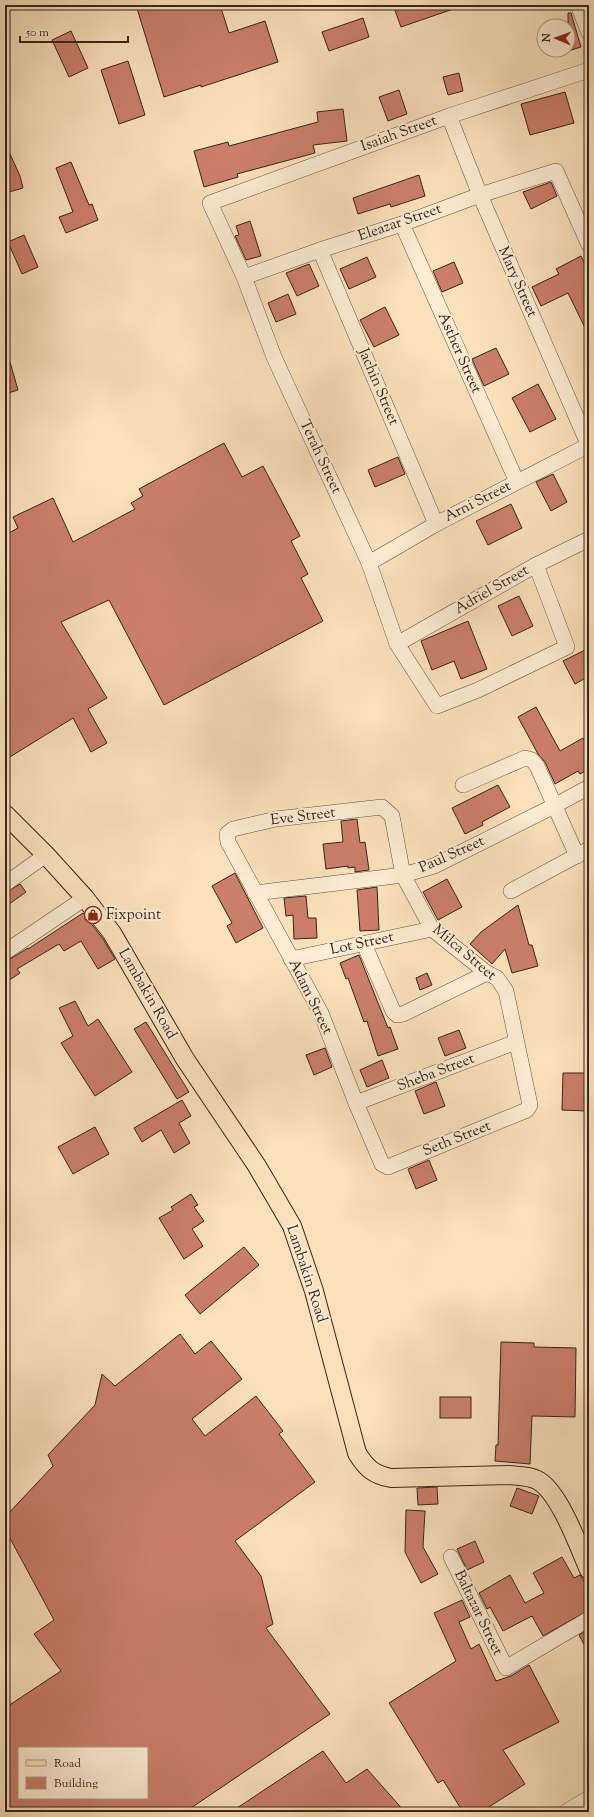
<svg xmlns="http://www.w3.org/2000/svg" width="594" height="1817" font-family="'Sorts Mill Goudy',serif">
<rect width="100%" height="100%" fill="#fbe1bb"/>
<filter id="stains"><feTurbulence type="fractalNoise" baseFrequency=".005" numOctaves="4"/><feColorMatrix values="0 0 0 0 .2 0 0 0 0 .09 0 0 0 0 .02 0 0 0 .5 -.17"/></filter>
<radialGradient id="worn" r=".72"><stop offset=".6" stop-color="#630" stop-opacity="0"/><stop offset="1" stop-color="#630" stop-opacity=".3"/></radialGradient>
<g fill="#cb7e69" stroke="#36251d" fill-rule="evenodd">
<path d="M 136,5 L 220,5 L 229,33 L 265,21 L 278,62 L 201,87 L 201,85 L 164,97 Z"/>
<path d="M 393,5 L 458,5 L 459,7 L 401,27 Z"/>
<path d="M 568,13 L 571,13 L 581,47 L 568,51 Z"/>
<path d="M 363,18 L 369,37 L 329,51 L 322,32 Z"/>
<path d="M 71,31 L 88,68 L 69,77 L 52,40 Z"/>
<path d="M 128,61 L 145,115 L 119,124 L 101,70 Z"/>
<path d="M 459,73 L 463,91 L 448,95 L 443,77 Z"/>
<path d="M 399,90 L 407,114 L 388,121 L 379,97 Z"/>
<path d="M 565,92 L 574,123 L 530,135 L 521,104 Z"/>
<path d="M 343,109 L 347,141 L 313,145 L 315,153 L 237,174 L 238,177 L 204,187 L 194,151 L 228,142 L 229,146 L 318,122 L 317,112 Z"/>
<path d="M 5,143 L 20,176 L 23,188 L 9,192 L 5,179 Z"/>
<path d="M 71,162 L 89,205 L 92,204 L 98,220 L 66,233 L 59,217 L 73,212 L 56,168 Z"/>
<path d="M 419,175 L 425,196 L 391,207 L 390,204 L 358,214 L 353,198 Z"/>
<path d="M 551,182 L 557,196 L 531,209 L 523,192 Z"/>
<path d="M 250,221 L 261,256 L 246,260 L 235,236 L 239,235 L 236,226 Z"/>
<path d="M 24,235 L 38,267 L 22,274 L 8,242 Z"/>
<path d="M 581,256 L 589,272 L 589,336 L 568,293 L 541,306 L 532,287 L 559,274 L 556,269 Z"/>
<path d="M 367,257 L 376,277 L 349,289 L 340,269 Z"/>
<path d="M 454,262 L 463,283 L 442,292 L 433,271 Z"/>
<path d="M 309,264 L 319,286 L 297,296 L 286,273 Z"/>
<path d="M 288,294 L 296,314 L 276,322 L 268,303 Z"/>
<path d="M 385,307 L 399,335 L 374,347 L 360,320 Z"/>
<path d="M 496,348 L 509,374 L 484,386 L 472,359 Z"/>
<path d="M 5,355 L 8,355 L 18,390 L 5,394 Z"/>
<path d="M 538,384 L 556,419 L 530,432 L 512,398 Z"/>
<path d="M 224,443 L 242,477 L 263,466 L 300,536 L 291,541 L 308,574 L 301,578 L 323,621 L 164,705 L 109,600 L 61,622 L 107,698 L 88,709 L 107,743 L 91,752 L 73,718 L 5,760 L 5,535 L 18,528 L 13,517 L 53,498 L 73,542 L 135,509 L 131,503 L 143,496 L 139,489 Z"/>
<path d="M 398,457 L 405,474 L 375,487 L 368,470 Z"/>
<path d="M 553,474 L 567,502 L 551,511 L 536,482 Z"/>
<path d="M 511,504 L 522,528 L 488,545 L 476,521 Z"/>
<path d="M 519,596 L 533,626 L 512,636 L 498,606 Z"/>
<path d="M 468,621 L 487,669 L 461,679 L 454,661 L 432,670 L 421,641 Z"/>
<path d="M 589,648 L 589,676 L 575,684 L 563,661 Z"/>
<path d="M 536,707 L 560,751 L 583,738 L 589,749 L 589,769 L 580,774 L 578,771 L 555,784 L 545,762 L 538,754 L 518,717 Z"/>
<path d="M 498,785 L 510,807 L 482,822 L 483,825 L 465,834 L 452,808 Z"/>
<path d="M 357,819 L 360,843 L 365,842 L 369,870 L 355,872 L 355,867 L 348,868 L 348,866 L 326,869 L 323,844 L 343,842 L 341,821 Z"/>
<path d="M 235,873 L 263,928 L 236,943 L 227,926 L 232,923 L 212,886 Z"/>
<path d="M 447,879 L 462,907 L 438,920 L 423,892 Z"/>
<path d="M 20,884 L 26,892 L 5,907 L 5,893 Z"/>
<path d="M 377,887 L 379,930 L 360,931 L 357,890 Z"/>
<path d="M 306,896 L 308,918 L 316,918 L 317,938 L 294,939 L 293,915 L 286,916 L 284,898 Z"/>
<path d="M 518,905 L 529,945 L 532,945 L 538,966 L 512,973 L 505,949 L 492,964 L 470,944 L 481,932 Z"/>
<path d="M 83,913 L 103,939 L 115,959 L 98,969 L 81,941 L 64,951 L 59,944 L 17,969 L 20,973 L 5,983 L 5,961 L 10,959 L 28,948 L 28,949 Z"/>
<path d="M 359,955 L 388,1028 L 390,1027 L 398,1049 L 378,1056 L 367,1021 L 364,1022 L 348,978 L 346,979 L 340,963 Z"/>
<path d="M 427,973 L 432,985 L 420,990 L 416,978 Z"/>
<path d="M 75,1001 L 88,1026 L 98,1019 L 132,1072 L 95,1096 L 61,1043 L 73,1036 L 59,1008 Z"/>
<path d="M 146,1022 L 189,1092 L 177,1099 L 134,1029 Z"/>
<path d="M 459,1030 L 466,1048 L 445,1056 L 438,1038 Z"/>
<path d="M 325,1048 L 332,1067 L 314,1075 L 306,1055 Z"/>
<path d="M 382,1060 L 389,1078 L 367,1087 L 360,1070 Z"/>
<path d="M 563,1073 L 588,1073 L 587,1111 L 562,1110 Z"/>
<path d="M 436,1082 L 445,1106 L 424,1114 L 415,1091 Z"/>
<path d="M 182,1100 L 191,1116 L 179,1123 L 190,1143 L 174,1153 L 161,1130 L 142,1142 L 134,1128 Z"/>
<path d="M 95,1127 L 109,1154 L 73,1174 L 58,1147 Z"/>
<path d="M 429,1160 L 437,1180 L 416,1189 L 408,1169 Z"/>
<path d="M 191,1194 L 198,1205 L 194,1207 L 204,1221 L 192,1229 L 203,1246 L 184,1259 L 159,1218 L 173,1210 L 171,1207 Z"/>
<path d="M 244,1247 L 259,1265 L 200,1314 L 185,1295 Z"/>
<path d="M 180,1334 L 195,1354 L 211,1341 L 242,1379 L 192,1419 L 205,1436 L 256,1396 L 283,1431 L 279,1434 L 315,1482 L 235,1541 L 261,1576 L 273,1624 L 266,1628 L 330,1714 L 185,1812 L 5,1812 L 5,1708 L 61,1671 L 34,1634 L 54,1620 L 5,1529 L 5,1517 L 53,1466 L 48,1455 L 95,1405 L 102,1374 L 115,1386 ZM 19,1748 L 147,1748 L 147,1798 L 19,1798 Z"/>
<path d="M 501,1342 L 534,1343 L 534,1347 L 576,1348 L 575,1417 L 532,1416 L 530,1464 L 495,1461 L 496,1445 L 498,1445 Z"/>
<rect x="440" y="1397" width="31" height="21"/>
<path d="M 437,1487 L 438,1504 L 418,1505 L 417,1488 Z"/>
<path d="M 517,1488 L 539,1496 L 532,1514 L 510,1506 Z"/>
<path d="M 406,1510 L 425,1511 L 423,1547 L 438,1574 L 421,1583 L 405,1552 Z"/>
<path d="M 475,1541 L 484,1562 L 467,1570 L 457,1549 Z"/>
<path d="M 562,1557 L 574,1578 L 580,1575 L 589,1589 L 589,1610 L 543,1636 L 532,1616 L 503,1631 L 490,1607 L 487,1609 L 479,1593 L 510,1575 L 525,1603 L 544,1593 L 533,1573 Z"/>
<path d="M 462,1600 L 470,1617 L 459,1622 L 471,1649 L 479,1644 L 496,1681 L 511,1676 L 529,1665 L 559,1722 L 503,1750 L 525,1784 L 481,1812 L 463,1812 L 443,1780 L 438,1783 L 389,1703 L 456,1661 L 434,1613 Z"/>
<path d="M 589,1629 L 589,1654 L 579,1635 Z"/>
<path d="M 323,1751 L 346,1783 L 367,1769 L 405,1812 L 231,1812 Z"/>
</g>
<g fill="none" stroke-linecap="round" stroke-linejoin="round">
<g stroke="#675444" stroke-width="16">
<g id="minor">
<path d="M 578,5 L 589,33"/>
<path d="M 449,116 L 480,195 L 589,446"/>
<path d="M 402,224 L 517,482"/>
<path d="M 320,250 L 436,524"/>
<path d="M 244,277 L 320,250 L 402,224 L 480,195 L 556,171 L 589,245"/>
<path d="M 369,563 L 436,524 L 589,445"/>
<path d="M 536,565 L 567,647 L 478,690 L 437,706 L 397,644 L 369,563 L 274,357 L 244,277 L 210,203 L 449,116 L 589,70"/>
<path d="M 397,644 L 536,565 L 589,539"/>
<path d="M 463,785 L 525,758 L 532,760 L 537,766 L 577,856"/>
<path d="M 382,807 L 392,816 L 403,875 L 432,929 L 487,973 L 497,978 L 506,991 L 530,1105 L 527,1110 L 388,1167 L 382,1164 L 356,1103 L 321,1013 L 228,842 L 227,834 L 233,829 L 276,819 Z"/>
<path d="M 5,884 L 46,855"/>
<path d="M 511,891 L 589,849"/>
<path d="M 255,893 L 403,875 L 434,866 L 554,806 L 589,787"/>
<path d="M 364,944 L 393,1011 L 397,1015 L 403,1014 L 487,973"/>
<path d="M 5,952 L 85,898"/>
<path d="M 291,959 L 432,929"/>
<path d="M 356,1103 L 516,1042"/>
<path d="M 451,1557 L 506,1668 L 589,1619"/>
<path d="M 566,1812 L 589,1798"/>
</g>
</g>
<g stroke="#36251d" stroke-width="20">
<path id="major" d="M 5,814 L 46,855 L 85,898 L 112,933 L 185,1059 L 257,1166 L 292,1226 L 314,1291 L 357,1453 C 366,1468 374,1475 391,1478 L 509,1475 C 519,1476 531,1476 539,1481 C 560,1494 579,1547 589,1570"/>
</g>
<use href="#minor" stroke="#fcecd3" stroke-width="15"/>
<use href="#major" stroke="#fbe1bb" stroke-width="18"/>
</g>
<defs>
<g id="shop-ring" transform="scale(0.9)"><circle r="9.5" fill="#fcecd3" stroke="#8f2418" stroke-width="1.5"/><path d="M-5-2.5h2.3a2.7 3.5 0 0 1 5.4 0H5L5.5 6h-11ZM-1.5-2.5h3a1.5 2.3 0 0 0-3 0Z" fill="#8f2418"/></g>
</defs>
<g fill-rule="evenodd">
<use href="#shop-ring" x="93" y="915"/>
</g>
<g text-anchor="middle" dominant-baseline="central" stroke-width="4" stroke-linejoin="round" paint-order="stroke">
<g font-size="15" fill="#36251d" stroke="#fcecd3">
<text transform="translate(399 134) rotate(-20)">Isaiah Street</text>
<text transform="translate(400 223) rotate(-19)">Eleazar Street</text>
<text transform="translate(517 282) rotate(66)">Mary Street</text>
<text transform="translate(459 353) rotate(66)">Asther Street</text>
<text transform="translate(378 387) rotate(67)">Jachin Street</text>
<text transform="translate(320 457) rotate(65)">Terah Street</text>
<text transform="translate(478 502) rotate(-27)">Arni Street</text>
<text transform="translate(492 590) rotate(-30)">Adriel Street</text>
<text transform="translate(303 817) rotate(-7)">Eve Street</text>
<text transform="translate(452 855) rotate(-24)">Paul Street</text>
<text transform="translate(362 944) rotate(-12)">Lot Street</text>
<text transform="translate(464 953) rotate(40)">Milca Street</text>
<text transform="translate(147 994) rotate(60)">Lambakin Road</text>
<text transform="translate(310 997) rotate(64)">Adam Street</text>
<text transform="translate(436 1073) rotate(-21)">Sheba Street</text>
<text transform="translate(457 1139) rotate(-22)">Seth Street</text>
<text transform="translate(306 1274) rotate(72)">Lambakin Road</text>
<text transform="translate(478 1613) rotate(64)">Baltazar Street</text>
</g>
<g font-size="15" fill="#36251d" stroke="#fcecd3" text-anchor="start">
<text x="106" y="915">Fixpoint</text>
</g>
</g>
<rect width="594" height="1817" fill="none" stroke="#fbe1bb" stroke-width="20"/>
<rect x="6" y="6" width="582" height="1805" fill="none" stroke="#36251d" stroke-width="2"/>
<rect x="10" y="10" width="574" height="1797" fill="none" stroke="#36251d"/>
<rect x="18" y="1747" width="130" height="52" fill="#fcecd3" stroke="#ad9c8a"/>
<rect x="26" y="1760" width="20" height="6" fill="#fbe1bb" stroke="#ad9c8a"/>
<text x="54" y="1767" font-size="12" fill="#36251d">Road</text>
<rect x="26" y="1777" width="20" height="12" fill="#cb7e69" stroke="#ad9c8a"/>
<text x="54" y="1787" font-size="12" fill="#36251d">Building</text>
<g transform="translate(556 38) rotate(272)"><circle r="19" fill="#fcecd3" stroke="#ad9c8a"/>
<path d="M0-3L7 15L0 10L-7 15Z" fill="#8f2418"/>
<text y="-6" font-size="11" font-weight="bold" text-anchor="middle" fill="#36251d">N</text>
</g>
<path d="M20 36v6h108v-6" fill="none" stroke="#36251d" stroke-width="2"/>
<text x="26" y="36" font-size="12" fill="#36251d" stroke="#fcecd3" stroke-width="3" paint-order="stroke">50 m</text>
<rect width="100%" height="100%" filter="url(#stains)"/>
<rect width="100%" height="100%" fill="url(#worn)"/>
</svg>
